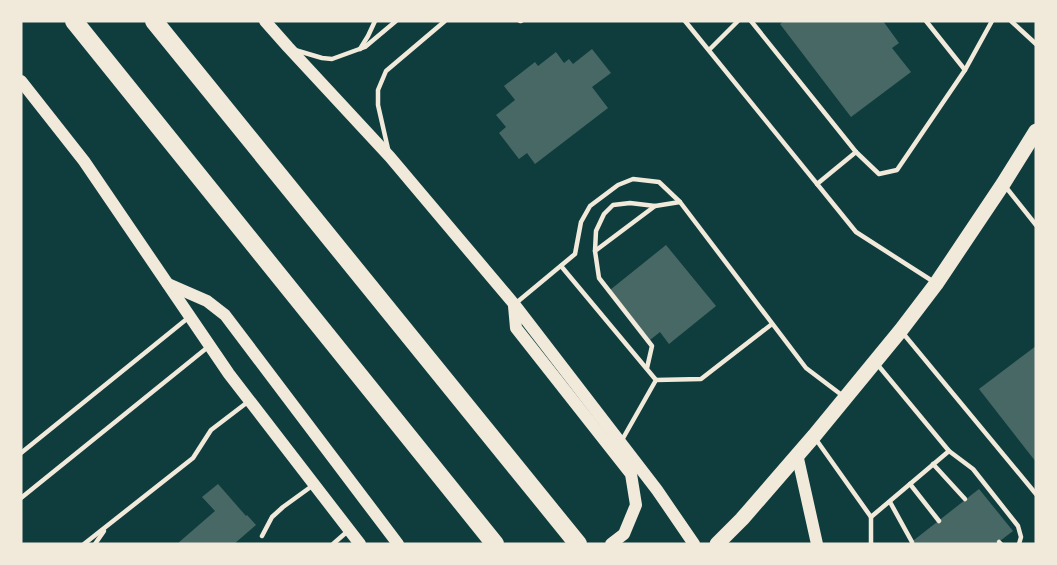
<svg xmlns="http://www.w3.org/2000/svg" width="1057" height="565" font-family="Arial,sans-serif">
<rect width="100%" height="100%" fill="#0f3d3e"/>
<g fill="#486865">
<path d="M 784,21 L 883,21 L 899,43 L 892,48 L 911,72 L 851,117 L 780,24 Z"/>
<path d="M 592,49 L 611,73 L 592,87 L 608,108 L 535,164 L 527,153 L 519,159 L 499,133 L 506,127 L 496,115 L 515,100 L 504,86 L 535,62 L 538,66 L 556,52 L 564,63 L 569,59 L 573,64 Z"/>
<path d="M 666,245 L 716,306 L 669,344 L 660,332 L 650,340 L 610,290 Z"/>
<path d="M 1036,346 L 1036,462 L 979,389 Z"/>
<path d="M 218,484 L 246,516 L 247,515 L 256,525 L 234,544 L 177,544 L 215,511 L 202,497 Z"/>
<path d="M 979,489 L 1013,531 L 996,544 L 909,544 Z"/>
</g>
<g fill="none" stroke-linecap="round" stroke-linejoin="round">
<g stroke="#f1e9da" stroke-width="4.5">
<path d="M 520,21 L 521,21"/>
<path d="M 685,21 L 856,232 L 934,282"/>
<path d="M 751,21 L 856,152 L 879,174 L 897,170 L 965,70 L 992,21"/>
<path d="M 926,21 L 965,70"/>
<path d="M 1011,21 L 1036,44"/>
<path d="M 360,49 L 368,36 L 375,21"/>
<path d="M 295,50 L 322,58 L 332,59 L 365,47 L 396,21"/>
<path d="M 709,50 L 738,21"/>
<path d="M 388,149 L 378,105 L 378,90 L 386,71 L 445,21"/>
<path d="M 817,184 L 856,152"/>
<path d="M 1005,186 L 1036,225"/>
<path d="M 595,251 L 596,231 L 604,214 L 613,205 L 630,203 L 655,206"/>
<path d="M 561,266 L 656,380"/>
<path d="M 516,303 L 575,254 L 581,222 L 590,206 L 618,185 L 633,179 L 659,182 L 680,202 L 806,368 L 843,396"/>
<path d="M 902,332 L 1036,494"/>
<path d="M 877,364 L 949,451 L 973,469 L 1018,526 L 1021,537 L 1019,544"/>
<path d="M 647,368 L 652,346 L 599,278 L 595,251 L 655,206 L 680,202"/>
<path d="M 815,438 L 871,517 L 949,451"/>
<path d="M 622,440 L 656,380 L 701,379 L 772,324"/>
<path d="M 21,453 L 188,318"/>
<path d="M 933,464 L 965,499"/>
<path d="M 910,484 L 939,521"/>
<path d="M 21,498 L 208,347"/>
<path d="M 890,502 L 912,542"/>
<path d="M 871,517 L 871,544"/>
<path d="M 262,536 L 272,517 L 283,507 L 312,486"/>
<path d="M 999,542 L 1001,544"/>
<path d="M 84,544 L 193,458 L 211,430 L 249,401"/>
<path d="M 95,544 L 104,531"/>
<path d="M 333,544 L 349,530"/>
</g>
<g stroke="#f1e9da" stroke-width="12">
<path d="M 265,21 L 288,47 L 390,157 L 514,304 L 657,490 L 694,544"/>
<path d="M 21,81 L 84,161 L 229,374 L 360,544"/>
<path d="M 168,284 L 207,301 L 225,315 L 398,544"/>
<path d="M 514,306 L 516,328 L 631,474 L 636,505 L 624,534 L 611,544"/>
<path d="M 797,454 L 817,544"/>
</g>
<path stroke="#f1e9da" stroke-width="15" d="M 717,544 L 742,519 L 814,436 L 901,330 L 936,284 L 1003,184 L 1036,131"/>
<g stroke="#f1e9da" stroke-width="18">
<path d="M 74,21 L 495,544"/>
<path d="M 154,21 L 578,544"/>
</g>
</g>
<rect width="1057" height="565" fill="none" stroke="#f1e9da" stroke-width="45"/>
</svg>
